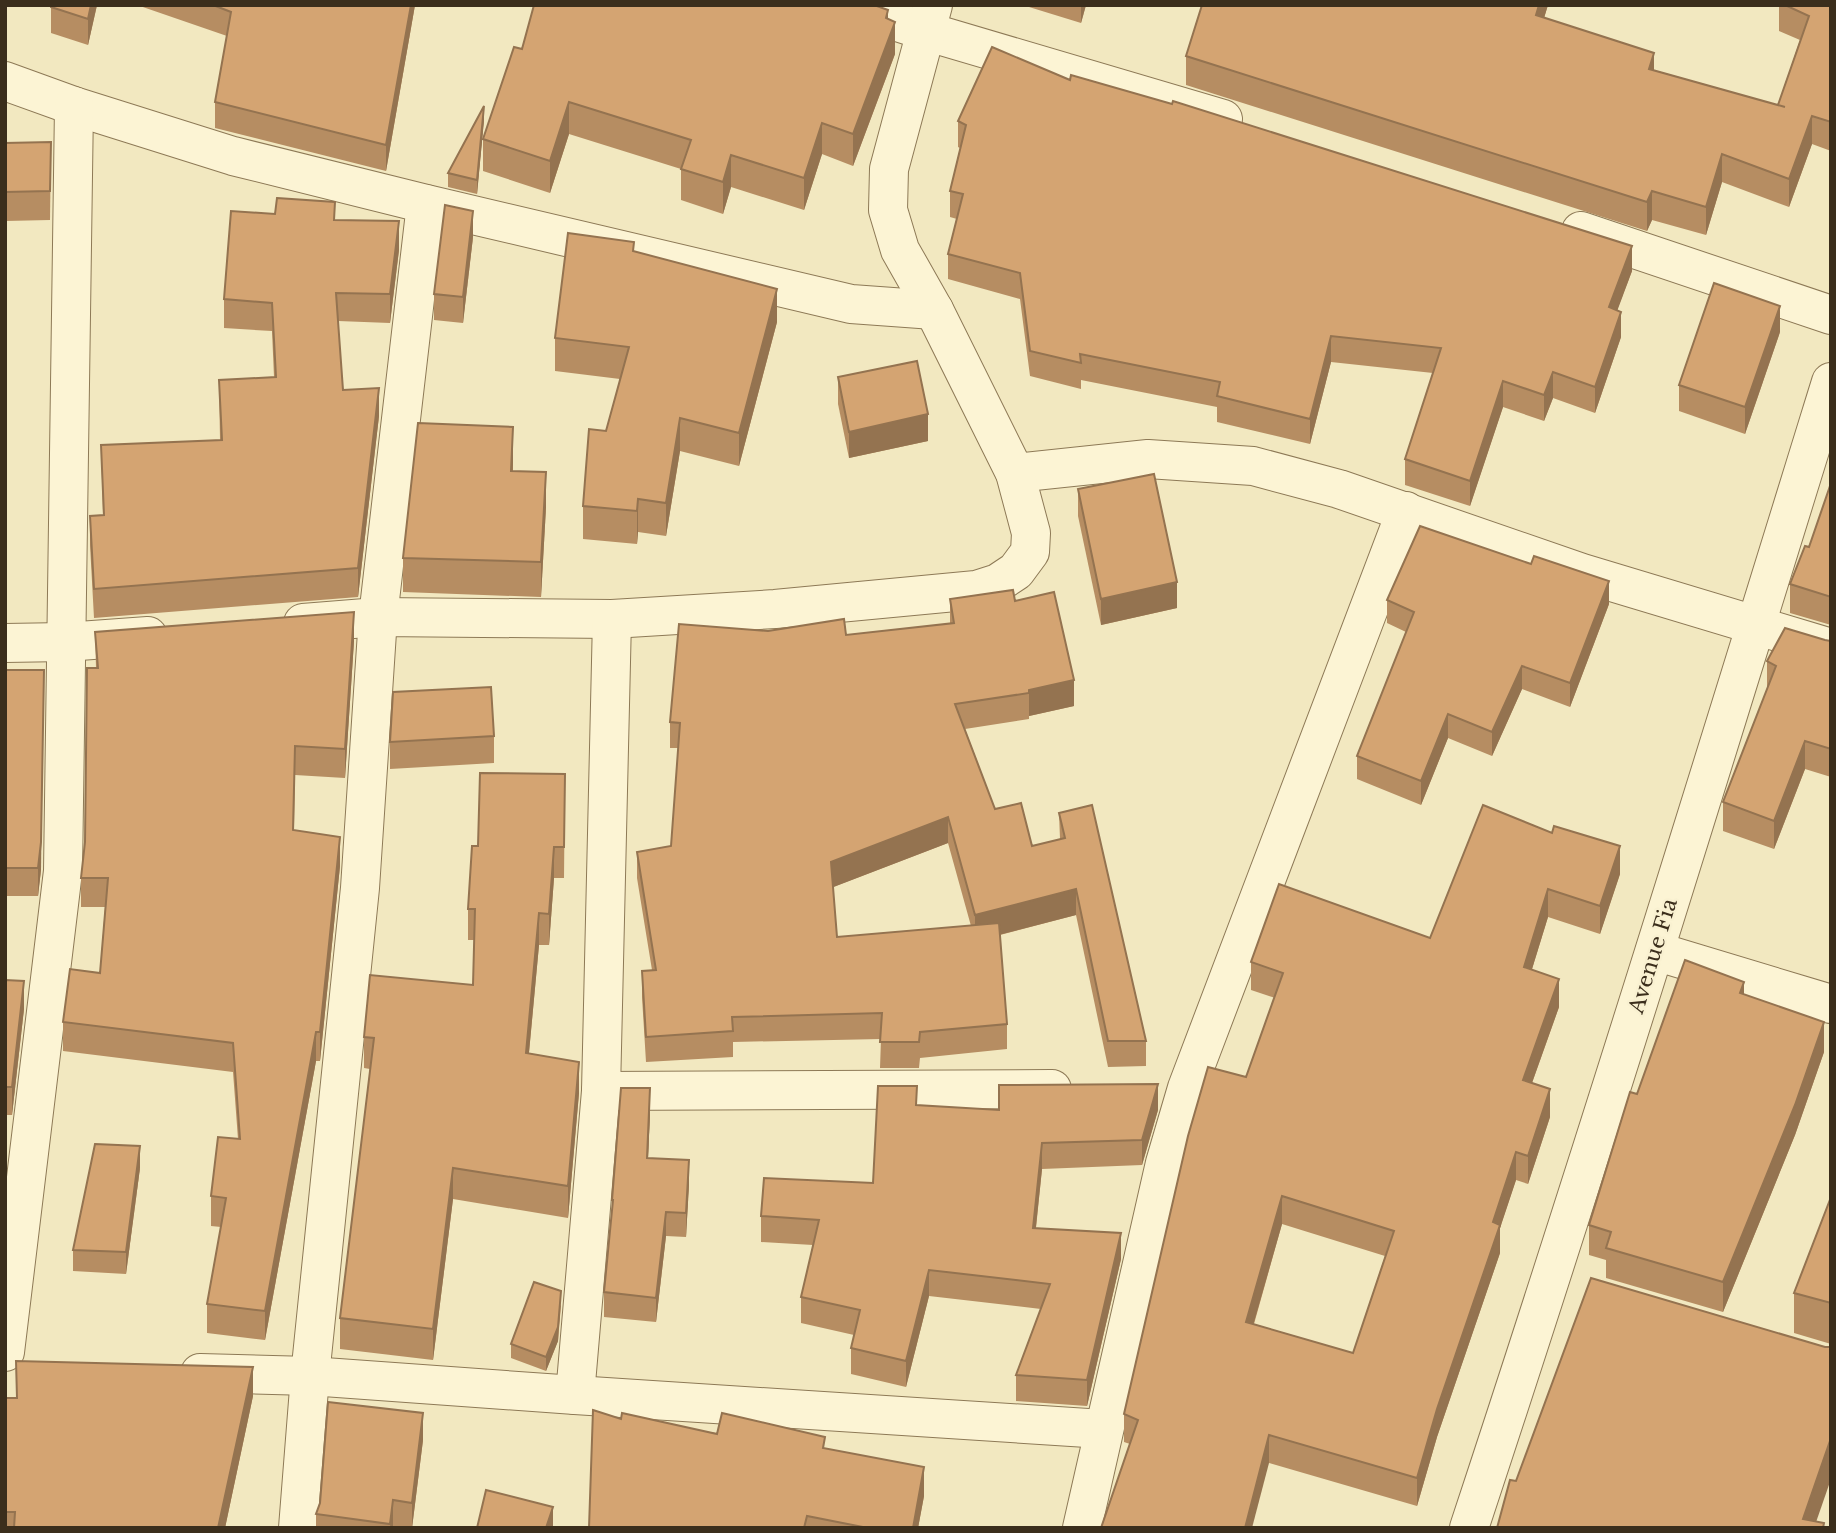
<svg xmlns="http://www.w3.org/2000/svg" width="1836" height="1533" font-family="'Libre Baskerville',serif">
<rect width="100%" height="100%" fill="#f2e8c0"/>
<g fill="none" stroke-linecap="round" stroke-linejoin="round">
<g stroke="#8d7956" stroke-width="40">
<g id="street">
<path d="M 845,5 L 925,31 L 1223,119"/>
<path d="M 5,81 L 74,106 L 233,156 L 426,204 L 851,304 L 934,310"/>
<path d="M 1581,231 L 1831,315"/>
<path d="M 1015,473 L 1148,459 L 1253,466 L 1339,489 L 1582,573 L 1831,648"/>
<path d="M 303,623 L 378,617 L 612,619 L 775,609 L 976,590 L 998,583 L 1016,571 L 1030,552 L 1031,533 L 1015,473 L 934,310 L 900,250 L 888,210 L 889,169 L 933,5"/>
<path d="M 5,643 L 65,642 L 148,636"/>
<path d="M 1655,951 L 1831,1004"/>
<path d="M 601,1091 L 1052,1089"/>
<path d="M 5,1352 L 63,871 L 74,106"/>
<path d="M 200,1373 L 310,1376 L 575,1395 L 1103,1429"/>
<path d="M 575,1395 L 601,1091 L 612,619"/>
<path d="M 298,1528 L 310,1376 L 360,888 L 378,617 L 426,204"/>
<path d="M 1082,1528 L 1165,1163 L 1187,1088 L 1406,511"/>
<path d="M 1469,1528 C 1595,1147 1713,764 1831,382"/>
</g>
</g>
<use href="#street" stroke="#fcf4d4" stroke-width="38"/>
</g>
<g fill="#b68d62" fill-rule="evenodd">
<path d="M 51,5 L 97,5 L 88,45 L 51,33 Z"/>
<path d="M 137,5 L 415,5 L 386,171 L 215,128 L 215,102 L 227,36 Z"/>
<path d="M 1029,5 L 1086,5 L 1081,23 L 1029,7 Z"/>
<path d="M 1548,5 L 1544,18 L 1654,70 L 1778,105 L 1800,40 L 1779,31 L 1779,5 L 1831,5 L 1831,151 L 1812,144 L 1789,207 L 1722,182 L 1706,235 L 1652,220 L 1647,231 L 1186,85 L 1186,56 Z"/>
<path d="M 888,19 L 895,54 L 853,166 L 822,154 L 804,210 L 731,187 L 723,214 L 681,200 L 681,169 L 569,134 L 550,193 L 483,171 L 483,139 L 522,49 Z"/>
<path d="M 1070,80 L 1632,271 L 1617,310 L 1621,337 L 1595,413 L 1553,398 L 1544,421 L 1503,407 L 1470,506 L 1405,485 L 1405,459 L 1433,373 L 1331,362 L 1310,444 L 1217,422 L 1217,407 L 1081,380 L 1081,389 L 1030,376 L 1020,299 L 948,279 L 948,254 L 957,219 L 950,217 L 950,191 L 960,148 L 958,147 L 958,121 Z"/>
<path d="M 484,120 L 477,194 L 448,187 L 448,173 Z"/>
<path d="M 51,142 L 50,220 L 5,221 L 5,143 Z"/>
<path d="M 335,220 L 399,250 L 390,323 L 338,321 L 343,390 L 379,416 L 358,597 L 94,618 L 90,545 L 90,516 L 103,515 L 101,445 L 220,440 L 219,380 L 274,377 L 272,331 L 224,328 L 224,299 Z"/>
<path d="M 473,237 L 463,323 L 434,320 L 434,294 Z"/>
<path d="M 634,252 L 777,322 L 739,466 L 680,451 L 666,536 L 638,532 L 637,544 L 583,539 L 583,506 L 606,431 L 620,379 L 555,371 L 555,338 Z"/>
<path d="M 1780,332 L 1745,434 L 1679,411 L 1679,385 Z"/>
<path d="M 838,377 L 928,441 L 849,458 L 838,404 Z"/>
<path d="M 513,462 L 513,471 L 546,507 L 541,597 L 403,592 L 403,558 Z"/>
<path d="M 1831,483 L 1831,625 L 1790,613 L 1790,584 L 1809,547 Z"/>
<path d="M 1078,489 L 1177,608 L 1101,625 L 1078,516 Z"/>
<path d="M 1531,564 L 1609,604 L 1570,707 L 1522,689 L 1492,756 L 1448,738 L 1421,805 L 1357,779 L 1357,756 L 1406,632 L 1387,623 L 1387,600 Z"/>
<path d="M 950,599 L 1015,601 L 1074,706 L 1029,716 L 1029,719 L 965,729 L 995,809 L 1032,846 L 1060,839 L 1059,813 L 1146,1041 L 1146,1066 L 1108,1067 L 1076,915 L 1000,935 L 1007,1024 L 1007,1049 L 920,1058 L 919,1068 L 880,1068 L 881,1039 L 733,1042 L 733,1057 L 646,1062 L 642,997 L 642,971 L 652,970 L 637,878 L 637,852 L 671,846 L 678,748 L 670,748 L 670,722 L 768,631 L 846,635 L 950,624 ZM 948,843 L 971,926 L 837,937 L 833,887 Z"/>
<path d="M 95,632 L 354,641 L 345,778 L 295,775 L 294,830 L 340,866 L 320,1061 L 316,1061 L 265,1340 L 207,1333 L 207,1304 L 221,1227 L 211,1226 L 211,1196 L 238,1139 L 233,1072 L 63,1051 L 63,1022 L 100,973 L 105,907 L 81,907 L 81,878 L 85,842 L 96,668 Z"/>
<path d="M 1825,640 L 1831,641 L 1831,777 L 1805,769 L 1774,849 L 1723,831 L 1723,802 L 1767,689 L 1767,661 Z"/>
<path d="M 5,670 L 41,870 L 38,896 L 5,896 Z"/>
<path d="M 494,736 L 494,763 L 390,769 L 390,742 Z"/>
<path d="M 565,774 L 564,878 L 554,878 L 549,945 L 539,945 L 529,1053 L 579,1093 L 568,1218 L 453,1199 L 433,1360 L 340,1349 L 340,1318 L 370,1069 L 364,1068 L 364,1037 L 473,985 L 474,940 L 468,940 L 468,909 L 478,846 Z"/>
<path d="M 1483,805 L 1620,874 L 1600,934 L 1548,917 L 1532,969 L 1559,1007 L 1532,1083 L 1550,1117 L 1528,1184 L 1516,1180 L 1500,1228 L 1500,1253 L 1437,1437 L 1417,1506 L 1269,1463 L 1130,1444 L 1124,1442 L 1124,1414 L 1275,998 L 1251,990 L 1251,962 L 1430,938 ZM 1282,1224 L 1385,1256 L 1353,1353 L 1254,1324 Z"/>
<path d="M 5,980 L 24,1009 L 12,1115 L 5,1115 Z"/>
<path d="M 1744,994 L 1824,1052 L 1795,1135 L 1723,1312 L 1606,1278 L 1606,1260 L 1589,1255 L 1589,1225 L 1637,1094 Z"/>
<path d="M 999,1085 L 1158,1110 L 1142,1165 L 1042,1169 L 1036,1228 L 1121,1259 L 1087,1406 L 1016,1401 L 1016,1375 L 1041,1309 L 929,1296 L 906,1387 L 851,1374 L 851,1348 L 854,1335 L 801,1323 L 801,1297 L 813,1245 L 761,1242 L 761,1216 L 873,1183 L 917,1105 L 999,1110 Z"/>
<path d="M 650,1113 L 648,1158 L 689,1184 L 686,1237 L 666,1236 L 656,1322 L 604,1317 L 604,1292 L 612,1219 L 612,1200 Z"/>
<path d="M 140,1168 L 126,1274 L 73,1271 L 73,1250 Z"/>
<path d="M 1831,1197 L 1831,1344 L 1794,1333 L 1794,1293 Z"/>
<path d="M 561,1305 L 558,1341 L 546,1371 L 511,1358 L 511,1344 Z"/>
<path d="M 253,1396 L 225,1528 L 5,1528 L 5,1398 L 16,1398 Z"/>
<path d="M 621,1419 L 825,1449 L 924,1496 L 918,1528 L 589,1528 Z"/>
<path d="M 423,1440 L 412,1528 L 393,1526 L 393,1528 L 316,1528 L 316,1514 Z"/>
</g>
<g fill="#947350">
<path d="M 91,5 L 97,5 L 88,45 L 88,19 Z"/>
<path d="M 411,5 L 415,5 L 386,171 L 386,145 Z"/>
<path d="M 1081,5 L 1086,5 L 1081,23 Z"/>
<path d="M 1539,5 L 1548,5 L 1536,44 L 1536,15 Z"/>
<path d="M 888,10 L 888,41 L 895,22 L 895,54 L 853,166 L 853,134 Z"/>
<path d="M 1654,53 L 1654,82 L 1649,69 Z"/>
<path d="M 569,102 L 569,134 L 550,193 L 550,161 Z"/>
<path d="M 484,106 L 484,120 L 477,194 L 477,180 Z"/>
<path d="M 1812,116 L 1812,144 L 1789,207 L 1789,179 Z"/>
<path d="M 822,123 L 822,154 L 804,210 L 804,178 Z"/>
<path d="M 1722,154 L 1722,182 L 1706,235 L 1706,207 Z"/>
<path d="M 731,155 L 731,187 L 723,214 L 723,182 Z"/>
<path d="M 1652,191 L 1652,220 L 1647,231 L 1647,202 Z"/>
<path d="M 473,211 L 473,237 L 463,323 L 463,297 Z"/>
<path d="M 399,221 L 399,250 L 390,323 L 390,294 Z"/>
<path d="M 1632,246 L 1632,271 L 1609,333 L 1609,307 Z"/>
<path d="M 777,289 L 777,322 L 739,466 L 739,433 Z"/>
<path d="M 1780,306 L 1780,332 L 1745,434 L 1745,407 Z"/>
<path d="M 1621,312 L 1621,337 L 1595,413 L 1595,387 Z"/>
<path d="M 1331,336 L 1331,362 L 1310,444 L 1310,419 Z"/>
<path d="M 1553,372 L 1553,398 L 1544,421 L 1544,395 Z"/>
<path d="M 1503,381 L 1503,407 L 1470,506 L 1470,481 Z"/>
<path d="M 379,388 L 379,416 L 358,597 L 358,568 Z"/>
<path d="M 928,414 L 928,441 L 849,458 L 849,432 Z"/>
<path d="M 680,418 L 680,451 L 666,536 L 666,503 Z"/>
<path d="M 513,427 L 513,462 L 511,505 L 511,471 Z"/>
<path d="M 546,472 L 546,507 L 541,597 L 541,562 Z"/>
<path d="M 638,499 L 638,532 L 637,544 L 637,511 Z"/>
<path d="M 1609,581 L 1609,604 L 1570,707 L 1570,683 Z"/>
<path d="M 1177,582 L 1177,608 L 1101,625 L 1101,599 Z"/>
<path d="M 354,612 L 354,641 L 345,778 L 345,749 Z"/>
<path d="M 1522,666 L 1522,689 L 1492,756 L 1492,732 Z"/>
<path d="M 44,670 L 41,870 L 38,896 L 38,868 Z"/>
<path d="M 1074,680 L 1074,706 L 1029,716 L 1029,690 Z"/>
<path d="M 1448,714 L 1448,738 L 1421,805 L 1421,781 Z"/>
<path d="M 1805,741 L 1805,769 L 1774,849 L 1774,821 Z"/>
<path d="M 948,817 L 948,843 L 831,888 L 831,862 Z"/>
<path d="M 340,837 L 340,866 L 320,1061 L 320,1032 Z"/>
<path d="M 1620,846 L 1620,874 L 1600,934 L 1600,906 Z"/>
<path d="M 554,847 L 554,878 L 549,945 L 549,914 Z"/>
<path d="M 1076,889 L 1076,915 L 975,941 L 975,915 Z"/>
<path d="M 1548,889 L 1548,917 L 1524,995 L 1524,967 Z"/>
<path d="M 539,913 L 539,945 L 526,1084 L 526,1053 Z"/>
<path d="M 1559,979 L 1559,1007 L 1523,1108 L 1523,1080 Z"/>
<path d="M 24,981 L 24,1009 L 12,1115 L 12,1087 Z"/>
<path d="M 1744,982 L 1744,1012 L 1740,993 Z"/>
<path d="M 1824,1022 L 1824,1052 L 1795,1135 L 1723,1312 L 1723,1282 Z"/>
<path d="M 316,1032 L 316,1061 L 265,1340 L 265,1311 Z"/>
<path d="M 579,1062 L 579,1093 L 568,1218 L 568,1186 Z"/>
<path d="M 1158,1084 L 1158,1110 L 1142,1165 L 1142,1140 Z"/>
<path d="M 650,1088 L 650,1113 L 647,1182 L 647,1158 Z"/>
<path d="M 1550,1089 L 1550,1117 L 1528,1184 L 1528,1156 Z"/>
<path d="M 1042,1143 L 1042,1169 L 1033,1254 L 1033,1228 Z"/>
<path d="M 140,1146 L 140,1168 L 126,1274 L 126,1252 Z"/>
<path d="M 1516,1152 L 1516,1180 L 1500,1228 L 1500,1253 L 1437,1437 L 1417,1506 L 1417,1478 L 1437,1409 L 1493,1222 Z"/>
<path d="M 689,1160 L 689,1184 L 686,1237 L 686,1213 Z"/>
<path d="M 453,1168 L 453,1199 L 433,1360 L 433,1329 Z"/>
<path d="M 1282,1196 L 1282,1224 L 1246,1350 L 1246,1322 Z"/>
<path d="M 666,1212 L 666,1236 L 656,1322 L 656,1298 Z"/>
<path d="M 1121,1233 L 1121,1259 L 1087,1406 L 1087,1380 Z"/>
<path d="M 929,1270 L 929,1296 L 906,1387 L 906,1361 Z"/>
<path d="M 561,1291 L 558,1341 L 546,1371 L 546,1357 Z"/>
<path d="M 253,1367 L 253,1396 L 225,1528 L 218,1528 Z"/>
<path d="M 423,1413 L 423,1440 L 412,1528 L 412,1503 Z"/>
<path d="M 1269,1435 L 1269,1463 L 1252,1528 L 1245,1528 Z"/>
<path d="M 1831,1438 L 1831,1479 L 1814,1528 L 1803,1519 Z"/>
<path d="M 924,1467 L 924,1496 L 918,1528 L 913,1528 Z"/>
<path d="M 393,1500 L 393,1528 L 390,1528 Z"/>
<path d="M 553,1507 L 553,1528 L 546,1528 Z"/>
</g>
<g fill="#d4a472" stroke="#947350" stroke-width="2" fill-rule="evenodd">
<path d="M 51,5 L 91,5 L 88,19 L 51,7 Z"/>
<path d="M 213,5 L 411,5 L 386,145 L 215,102 L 231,12 Z"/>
<path d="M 534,5 L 874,5 L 888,10 L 886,18 L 895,22 L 853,134 L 822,123 L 804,178 L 731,155 L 723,182 L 681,169 L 691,140 L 569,102 L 550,161 L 483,139 L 514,47 L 522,49 Z"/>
<path d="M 1202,5 L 1539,5 L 1536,15 L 1654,53 L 1649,69 L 1785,107 L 1778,105 L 1809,16 L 1785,5 L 1831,5 L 1831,122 L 1812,116 L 1789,179 L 1722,154 L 1706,207 L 1652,191 L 1647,202 L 1186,56 Z"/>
<path d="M 992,47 L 1070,80 L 1071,75 L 1172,104 L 1173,101 L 1632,246 L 1609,307 L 1621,312 L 1595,387 L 1553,372 L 1544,395 L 1503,381 L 1470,481 L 1405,459 L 1441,348 L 1331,336 L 1310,419 L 1217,396 L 1220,382 L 1080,354 L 1081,363 L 1030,351 L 1020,273 L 948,254 L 963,194 L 950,191 L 966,125 L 958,121 Z"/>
<path d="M 484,106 L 477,180 L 448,173 Z"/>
<path d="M 51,142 L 50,191 L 5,192 L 5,143 Z"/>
<path d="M 277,198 L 335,202 L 334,220 L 399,221 L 390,294 L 336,293 L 343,390 L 379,388 L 358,568 L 94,589 L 90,516 L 104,515 L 101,445 L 222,440 L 219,380 L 276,377 L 272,303 L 224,299 L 231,211 L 275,214 Z"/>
<path d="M 445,205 L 473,211 L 463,297 L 434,294 Z"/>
<path d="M 568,233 L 634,242 L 633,251 L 777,289 L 739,433 L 680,418 L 666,503 L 638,499 L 637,511 L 583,506 L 589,429 L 606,431 L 629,347 L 555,338 Z"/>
<path d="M 1714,283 L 1780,306 L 1745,407 L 1679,385 Z"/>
<path d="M 917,361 L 928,414 L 849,432 L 838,377 Z"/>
<path d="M 418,423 L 513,427 L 511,471 L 546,472 L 541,562 L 403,558 Z"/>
<path d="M 1154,474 L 1177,582 L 1101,599 L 1078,489 Z"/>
<path d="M 1831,483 L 1831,597 L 1790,584 L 1805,546 L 1809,547 Z"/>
<path d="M 1420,526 L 1531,564 L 1534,556 L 1609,581 L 1570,683 L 1522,666 L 1492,732 L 1448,714 L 1421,781 L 1357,756 L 1414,612 L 1387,600 Z"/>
<path d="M 1013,590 L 1015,601 L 1054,592 L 1074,680 L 1029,690 L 1029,693 L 955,704 L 995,809 L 1021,803 L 1032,846 L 1065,838 L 1059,813 L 1092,805 L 1146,1041 L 1108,1041 L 1076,889 L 975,915 L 948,817 L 831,862 L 837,937 L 999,923 L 1007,1024 L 920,1032 L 919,1042 L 880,1042 L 882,1013 L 732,1017 L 733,1031 L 646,1037 L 642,971 L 656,970 L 637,852 L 671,846 L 680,723 L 670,722 L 679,624 L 768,631 L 844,619 L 846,635 L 954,623 L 950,599 Z"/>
<path d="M 354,612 L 345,749 L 295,746 L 293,830 L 340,837 L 320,1032 L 316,1032 L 265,1311 L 207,1304 L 226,1198 L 211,1196 L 218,1137 L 240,1139 L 233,1043 L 63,1022 L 70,969 L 100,973 L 108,878 L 81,878 L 85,842 L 87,668 L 98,668 L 95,632 Z"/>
<path d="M 1785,628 L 1825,640 L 1831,641 L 1831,749 L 1805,741 L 1774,821 L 1723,802 L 1776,666 L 1767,661 Z"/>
<path d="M 5,670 L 44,670 L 41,842 L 38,868 L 5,868 Z"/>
<path d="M 491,687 L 494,736 L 390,742 L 393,692 Z"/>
<path d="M 480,773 L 565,774 L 564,847 L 554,847 L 549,914 L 539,913 L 526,1053 L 579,1062 L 568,1186 L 453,1168 L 433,1329 L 340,1318 L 374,1038 L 364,1037 L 370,975 L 473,985 L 475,909 L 468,909 L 472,846 L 478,846 Z"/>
<path d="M 1483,805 L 1552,833 L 1554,826 L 1620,846 L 1600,906 L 1548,889 L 1524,967 L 1559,979 L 1523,1080 L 1550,1089 L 1528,1156 L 1516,1152 L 1493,1222 L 1500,1225 L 1437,1409 L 1417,1478 L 1269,1435 L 1245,1528 L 1101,1528 L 1138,1420 L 1124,1414 L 1188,1136 L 1208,1067 L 1246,1077 L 1283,973 L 1251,962 L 1279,884 L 1430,938 ZM 1282,1196 L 1394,1231 L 1353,1353 L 1246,1322 Z"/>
<path d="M 1685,960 L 1744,982 L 1740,993 L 1824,1022 L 1795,1105 L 1723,1282 L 1606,1248 L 1611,1232 L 1589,1225 L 1630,1092 L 1637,1094 Z"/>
<path d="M 5,980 L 24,981 L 12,1087 L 5,1087 Z"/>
<path d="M 1158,1084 L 1142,1140 L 1042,1143 L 1033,1228 L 1121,1233 L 1087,1380 L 1016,1375 L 1050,1284 L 929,1270 L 906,1361 L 851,1348 L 860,1310 L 801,1297 L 819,1220 L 761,1216 L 764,1178 L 873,1183 L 878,1086 L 917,1086 L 916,1105 L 999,1110 L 999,1085 Z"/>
<path d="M 621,1088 L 650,1088 L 647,1158 L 689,1160 L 686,1213 L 666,1212 L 656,1298 L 604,1292 L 613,1200 L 612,1200 Z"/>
<path d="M 95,1144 L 140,1146 L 126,1252 L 73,1250 Z"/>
<path d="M 1831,1197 L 1831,1303 L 1794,1293 Z"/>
<path d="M 1591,1278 L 1825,1347 L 1831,1347 L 1831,1438 L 1803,1519 L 1824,1523 L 1823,1528 L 1497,1528 L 1510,1480 L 1516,1481 Z"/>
<path d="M 534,1282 L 561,1291 L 558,1327 L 546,1357 L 511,1344 Z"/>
<path d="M 16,1361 L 253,1367 L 218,1528 L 14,1528 L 15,1512 L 5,1512 L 5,1398 L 17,1398 Z"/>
<path d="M 328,1402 L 423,1413 L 412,1503 L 393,1500 L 390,1524 L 316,1514 L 320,1503 Z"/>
<path d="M 593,1410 L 621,1419 L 622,1413 L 717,1434 L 722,1413 L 825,1437 L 823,1448 L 924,1467 L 913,1528 L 868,1528 L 807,1516 L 804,1528 L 589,1528 Z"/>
<path d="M 486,1490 L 553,1507 L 546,1528 L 477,1528 Z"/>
</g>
<g text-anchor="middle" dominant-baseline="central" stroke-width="5" stroke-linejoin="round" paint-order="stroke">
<g font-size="21" fill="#3b2e1c" stroke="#f9f1d1">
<text transform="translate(1653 956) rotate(-73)">Avenue Fia</text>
</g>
</g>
<rect width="1836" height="1533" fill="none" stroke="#3b2e1c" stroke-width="14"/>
</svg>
